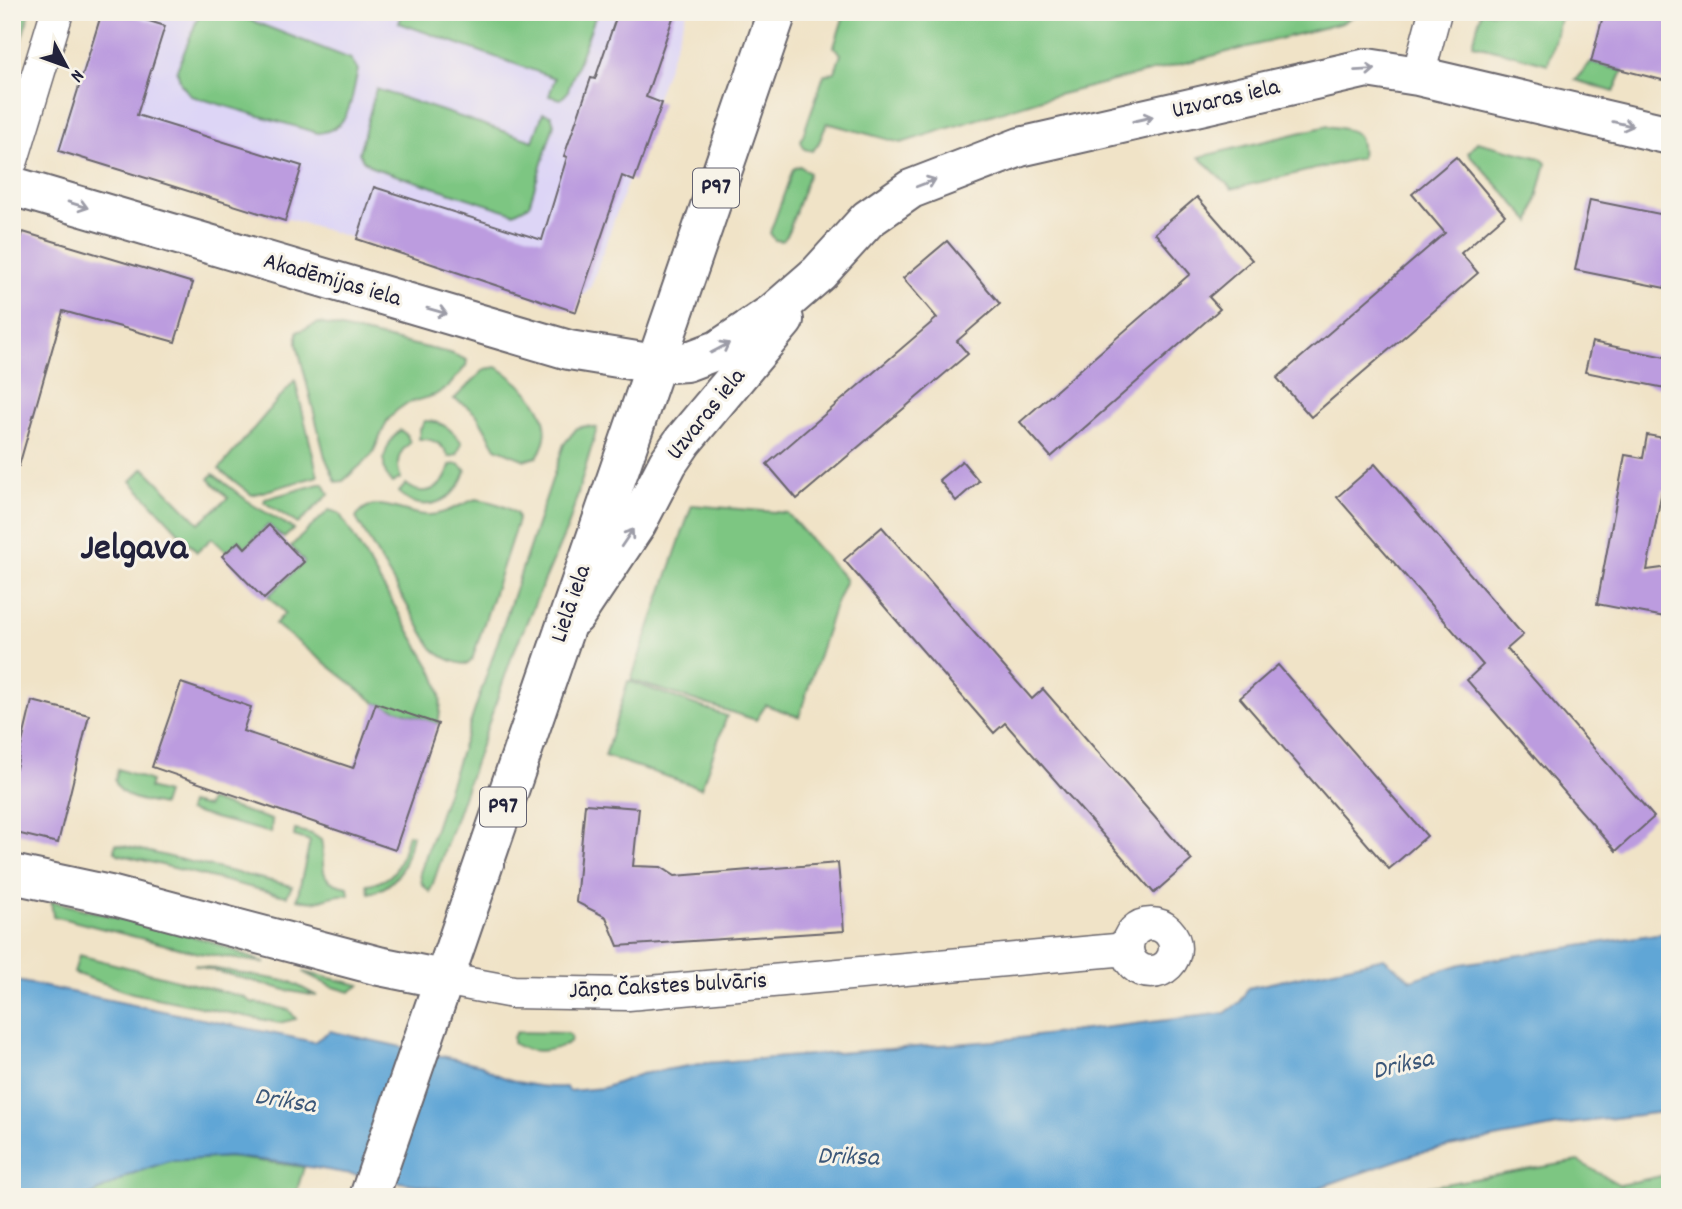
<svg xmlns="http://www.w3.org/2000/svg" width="1682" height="1209" font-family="Dekko,sans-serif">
<rect width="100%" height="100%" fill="#f7f3e8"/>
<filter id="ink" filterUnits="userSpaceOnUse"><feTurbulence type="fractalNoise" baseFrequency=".0143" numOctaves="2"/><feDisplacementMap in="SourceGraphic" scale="14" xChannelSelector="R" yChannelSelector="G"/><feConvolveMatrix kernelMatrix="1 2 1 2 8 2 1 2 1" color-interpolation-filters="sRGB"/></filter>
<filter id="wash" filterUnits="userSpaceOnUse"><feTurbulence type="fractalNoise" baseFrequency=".00686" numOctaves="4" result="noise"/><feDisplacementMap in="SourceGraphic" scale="28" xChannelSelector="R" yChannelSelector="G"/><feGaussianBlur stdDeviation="1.57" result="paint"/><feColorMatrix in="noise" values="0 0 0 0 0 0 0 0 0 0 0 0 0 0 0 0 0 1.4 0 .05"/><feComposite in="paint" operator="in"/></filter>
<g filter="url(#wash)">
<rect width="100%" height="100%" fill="#f0e3c7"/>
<path fill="#ddd5f6" d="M 102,12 L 687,12 L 591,286 L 573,305 L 55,148 Z"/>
<g fill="#7dc682" stroke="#50745e" stroke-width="2">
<path d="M 12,12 L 30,12 L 12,68 Z"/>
<path d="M 206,12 L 229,12 L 351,59 L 358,70 C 351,98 352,129 318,133 L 191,96 L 181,84 L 177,70 L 199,15 Z"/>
<path d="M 403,12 L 597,12 L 567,93 L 561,99 L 549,96 L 555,78 L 399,23 Z"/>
<path d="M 845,12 L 1360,12 L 1342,23 L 1042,99 L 901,143 L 827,123 L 818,145 L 812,151 L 804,149 L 801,141 L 824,75 L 835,72 L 841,54 L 834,47 Z"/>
<path d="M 1481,12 L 1562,12 L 1548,64 L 1473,44 Z"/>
<path d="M 1591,62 L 1623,71 L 1614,92 L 1575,80 Z"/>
<path d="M 376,89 L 533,141 L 543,113 L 551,115 L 554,124 L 529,205 L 514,213 L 374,168 L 363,160 L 359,153 Z"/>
<path d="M 1327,126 C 1352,130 1364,129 1361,158 L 1232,189 L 1199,157 Z"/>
<path d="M 1477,142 L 1540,158 L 1546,163 L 1531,222 L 1468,153 Z"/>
<path d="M 800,166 L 809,173 L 787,236 L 782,241 L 775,240 L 770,233 L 793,169 Z"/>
<path d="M 319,323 L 450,353 L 467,360 L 466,366 L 449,386 L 435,395 L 406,404 L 396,411 L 387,421 L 372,455 L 343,481 L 336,482 L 325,457 L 297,344 L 297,332 Z"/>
<path d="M 497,367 C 527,387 562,419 537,457 L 525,460 L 496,448 L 477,415 L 465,405 L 454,399 L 485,369 Z"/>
<path d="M 295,380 L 318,476 L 252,495 L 219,469 Z"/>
<path d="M 425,421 C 442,420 453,431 462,443 L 457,455 L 449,457 C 443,444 433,438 419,439 L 420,429 Z"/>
<path d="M 586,426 L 597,428 L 569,524 L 512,656 L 430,892 L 422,884 L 420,873 L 564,444 L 577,428 Z"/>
<path d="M 400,430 L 407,435 L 410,443 C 398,452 395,464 401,478 L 392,483 C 377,467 385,444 400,430 Z"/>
<path d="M 458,464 L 466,470 C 459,500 421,518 399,492 L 406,484 C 425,500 446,487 450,465 Z"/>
<path d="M 144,468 L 199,523 L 228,498 L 209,479 L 213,474 L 253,505 L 294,529 L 284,538 L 268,525 L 245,548 L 239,541 L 227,552 L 212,538 L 197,552 L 131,481 Z"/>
<path d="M 319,484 L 324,484 L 329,494 L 298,524 L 264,502 L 265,499 Z"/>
<path d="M 476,499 C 491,501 505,505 517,514 L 518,520 L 472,660 L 468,664 C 455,664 441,657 432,648 L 356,518 C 371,490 406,516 428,515 C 444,515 461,504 476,499 Z"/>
<path d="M 692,505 L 787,513 L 846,580 L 834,608 L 799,717 L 766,705 L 756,720 L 631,680 Z"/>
<path d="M 329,510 L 339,513 L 348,527 L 431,668 C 441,690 443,700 438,724 L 376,703 L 275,624 L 285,613 L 268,596 L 304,562 L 291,546 Z"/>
<path d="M 628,681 L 727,716 L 701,788 L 605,756 Z"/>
<path d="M 118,769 L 151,781 L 149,788 L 166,793 L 162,805 C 146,801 121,800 115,781 Z"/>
<path d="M 209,800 L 272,820 L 271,833 L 188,811 L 190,803 L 207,807 Z"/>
<path d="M 295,830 L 312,834 L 321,840 C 327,865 313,881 348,887 L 349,895 C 324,893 322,907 297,899 L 310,841 L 294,836 Z"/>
<path d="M 408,834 L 412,835 C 407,862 399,887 369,893 L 367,884 C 399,882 400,860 408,834 Z"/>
<path d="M 116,844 L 292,886 L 287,896 L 281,895 L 118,854 L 114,850 Z"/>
<path d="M 51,901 L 207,940 L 265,963 L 198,953 L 53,916 Z"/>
<path d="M 79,955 L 244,997 L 251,1002 L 289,1010 L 296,1019 L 279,1023 L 132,993 L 74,973 Z"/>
<path d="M 194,965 L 291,982 L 317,996 L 289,991 Z"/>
<path d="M 303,972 L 360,985 L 350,992 L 330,986 Z"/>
<path d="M 517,1032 L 566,1033 L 571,1036 L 570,1042 C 553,1052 530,1055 513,1043 L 513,1037 Z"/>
<path d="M 229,1157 L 304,1167 L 297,1190 L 303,1197 L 88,1197 L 131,1174 L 169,1161 Z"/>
<path d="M 1578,1161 L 1620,1185 L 1670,1174 L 1670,1197 L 1385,1197 L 1392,1193 Z"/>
</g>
<path fill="#61a6d6" stroke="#426488" stroke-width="2" d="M 1670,932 L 1670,1111 L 1568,1124 L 1418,1153 L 1292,1197 L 490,1197 L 279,1162 L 229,1157 L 169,1161 L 131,1174 L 88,1197 L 12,1197 L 12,980 L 314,1042 L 330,1031 L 482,1065 C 500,1081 542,1089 566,1087 L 569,1091 L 603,1088 L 641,1074 L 706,1063 L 994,1041 L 1225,1013 L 1240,1002 L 1248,988 L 1384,958 L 1411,980 L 1461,964 Z"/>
<g id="blocks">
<g fill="#bc9cdf">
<path d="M 102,12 L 120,12 L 165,26 L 137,115 L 302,166 L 285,221 L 59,151 Z"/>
<path d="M 618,12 L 675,12 L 646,97 L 662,103 L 634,181 L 622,176 L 576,312 L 357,239 L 374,187 L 542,240 L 567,157 L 564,156 L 591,78 L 595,79 Z"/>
<path d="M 1604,12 L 1670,12 L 1670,82 L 1591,62 Z"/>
<path d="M 1456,157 L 1505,215 L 1461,253 L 1478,273 L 1311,417 L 1277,378 L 1445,233 L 1412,194 Z"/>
<path d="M 1197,197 L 1252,260 L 1209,297 L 1220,309 L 1051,457 L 1020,422 L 1190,274 L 1155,233 Z"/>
<path d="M 1590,200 L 1670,216 L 1670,289 L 1575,270 Z"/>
<path d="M 23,232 L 193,283 L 175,342 L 63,311 L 19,466 L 12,465 L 12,271 Z"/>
<path d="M 947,241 L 1000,304 L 957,341 L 968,354 L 797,499 L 767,464 L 937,318 L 903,278 Z"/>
<path d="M 1592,342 L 1670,358 L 1670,389 L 1585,372 Z"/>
<path d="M 1647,435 L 1670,439 L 1670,491 L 1662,490 L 1647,570 L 1670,567 L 1670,618 L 1597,604 L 1625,455 L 1643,458 Z"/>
<path d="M 962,461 L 979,481 L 956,501 L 939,480 Z"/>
<path d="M 1375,464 L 1523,635 L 1507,649 L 1654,817 L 1616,851 L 1467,680 L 1483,665 L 1337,497 Z"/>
<path d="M 269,525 L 304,562 L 264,599 L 222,556 L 239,541 L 245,548 Z"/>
<path d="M 882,527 L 1032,699 L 1043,689 L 1192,860 L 1154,893 L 1005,723 L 994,733 L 844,560 Z"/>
<path d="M 1278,665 L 1427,836 L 1389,869 L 1240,698 Z"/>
<path d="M 181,683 L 251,707 L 243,731 L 353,768 L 376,703 L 438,724 L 395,850 L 152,767 Z"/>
<path d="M 32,701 L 89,715 L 58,843 L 12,832 L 12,767 L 16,768 Z"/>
<path d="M 585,804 L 639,808 L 633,866 L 661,867 L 675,876 L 838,863 L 844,931 L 618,946 L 606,917 L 576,902 Z"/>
</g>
</g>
</g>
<g filter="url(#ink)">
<use href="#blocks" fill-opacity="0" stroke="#6a666c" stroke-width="2"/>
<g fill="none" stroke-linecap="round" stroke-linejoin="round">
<g stroke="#6a666c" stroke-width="35">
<g id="street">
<path d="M 1418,76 L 1435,12"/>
<path d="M 12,160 L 57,12"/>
<circle cx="1151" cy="948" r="24"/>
<path d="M 443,979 L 513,992 L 628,994 L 1127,949"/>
</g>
</g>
<g stroke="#6a666c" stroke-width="42">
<g id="secondary">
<path d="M 12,186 L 569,350 L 655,364 L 686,362 L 718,350 L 773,313 L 819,273 L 868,219 L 911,189 L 1020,147 L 1367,68 L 1418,76 L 1670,135"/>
<path d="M 575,616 L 637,523 L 668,463 L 683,441 L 784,320"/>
<path d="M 12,874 L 110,895 L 379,966 L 443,979"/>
</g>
</g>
<g stroke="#6a666c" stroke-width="42">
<path id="primary" d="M 369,1197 L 777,12"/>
</g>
<use href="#street" stroke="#fff" stroke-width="32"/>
<use href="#secondary" stroke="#fff" stroke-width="38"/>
<use href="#primary" stroke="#fff" stroke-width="38"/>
</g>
<defs><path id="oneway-shaft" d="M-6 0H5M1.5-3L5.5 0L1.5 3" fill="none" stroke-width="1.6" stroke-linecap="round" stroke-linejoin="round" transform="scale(1.75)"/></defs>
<g stroke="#9c9ca7">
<use href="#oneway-shaft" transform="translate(1365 70) rotate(-3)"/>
<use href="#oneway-shaft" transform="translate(1143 119) rotate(-13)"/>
<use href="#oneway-shaft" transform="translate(1623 124) rotate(13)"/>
<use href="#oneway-shaft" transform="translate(926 183) rotate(-21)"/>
<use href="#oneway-shaft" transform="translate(78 205) rotate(17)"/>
<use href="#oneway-shaft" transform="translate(437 311) rotate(16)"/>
<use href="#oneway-shaft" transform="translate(720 348) rotate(-28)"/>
<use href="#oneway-shaft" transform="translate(627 538) rotate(-56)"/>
</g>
</g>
<g text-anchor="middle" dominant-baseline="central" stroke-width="6" stroke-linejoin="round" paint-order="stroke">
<g fill="#f7f3e8" stroke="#62616f" stroke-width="2">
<rect x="693" y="168.5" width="46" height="39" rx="5"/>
<rect x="480" y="787.5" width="46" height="39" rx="5"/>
</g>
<g font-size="23" font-weight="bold" fill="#22223b">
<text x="716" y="188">P97</text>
<text x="503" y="807">P97</text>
</g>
<g font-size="24" fill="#22223b" stroke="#f7f3e8">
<text transform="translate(1226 100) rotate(-13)">Uzvaras iela</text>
<text transform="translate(332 281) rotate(16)">Akadēmijas iela</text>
<text transform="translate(707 415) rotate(-51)">Uzvaras iela</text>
<text transform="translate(572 604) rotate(-71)">Lielā iela</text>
<text transform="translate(668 987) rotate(-3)">Jāņa Čakstes bulvāris</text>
</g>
<g font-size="26" font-style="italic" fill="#3b5779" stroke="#f7f3e8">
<text transform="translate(1403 1066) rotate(-13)">Driksa</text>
<text transform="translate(285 1102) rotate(9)">Driksa</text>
<text transform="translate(848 1158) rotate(2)">Driksa</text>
</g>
<g font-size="38" font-weight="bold" fill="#22223b" stroke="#f7f3e8">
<text x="134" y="550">Jelgava</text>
</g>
</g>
<rect width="1682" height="1209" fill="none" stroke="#f7f3e8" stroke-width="42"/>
<g transform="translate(66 66) rotate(131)" stroke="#f7f3e8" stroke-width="5" paint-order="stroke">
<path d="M0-5L12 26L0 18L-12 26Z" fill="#22223b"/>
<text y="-10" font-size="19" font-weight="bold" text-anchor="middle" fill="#22223b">N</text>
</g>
</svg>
